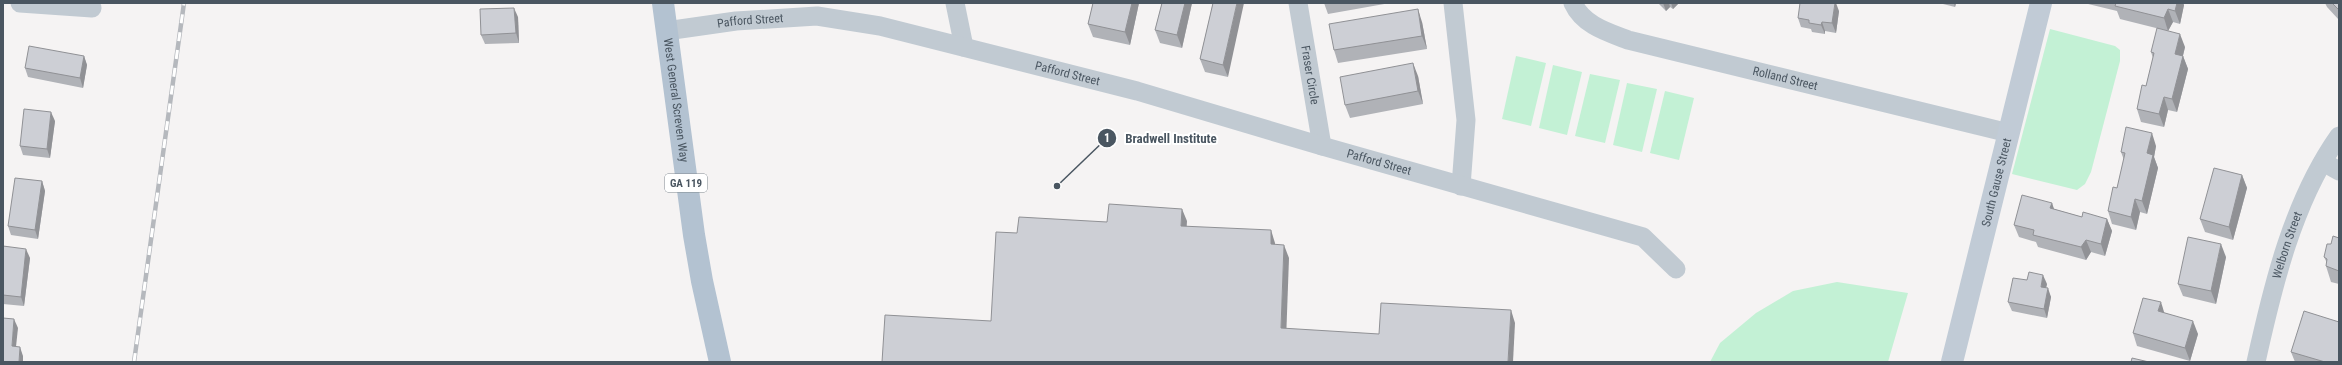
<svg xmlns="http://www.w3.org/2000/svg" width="2342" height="365" font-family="'Roboto Condensed',sans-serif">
<rect width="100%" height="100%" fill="#f5f3f3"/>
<g fill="#c3f1d5">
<path d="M 2050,29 L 2115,46 L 2120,50 L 2120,61 L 2091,172 L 2085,184 L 2077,190 L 2012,174 Z"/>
<path d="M 1516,56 L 1546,63 L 1531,126 L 1502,119 Z"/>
<path d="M 1553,65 L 1582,72 L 1567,135 L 1539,128 Z"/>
<path d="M 1590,74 L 1620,80 L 1605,143 L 1575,136 Z"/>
<path d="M 1627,83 L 1657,89 L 1642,152 L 1613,145 Z"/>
<path d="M 1665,91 L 1694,98 L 1679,160 L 1650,153 Z"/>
<path d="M 1837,282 L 1908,293 L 1888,362 L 1710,362 L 1720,343 L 1756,313 L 1793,291 Z"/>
</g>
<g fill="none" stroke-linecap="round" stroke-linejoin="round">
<g stroke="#c1cad2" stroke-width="19">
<path d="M 20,3 L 92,8"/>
<path d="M 955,3 L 964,47"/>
<path id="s1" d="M 1298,3 L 1322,146"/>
<path d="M 1453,3 L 1466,120 L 1461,186"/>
<path id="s2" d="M 1573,3 C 1583,25 1607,32 1628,40 L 2009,133"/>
<path id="s3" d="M 666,31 L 736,21 L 817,16 L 880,26 L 1137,91 L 1322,146 L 1643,237 L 1676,269"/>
<path d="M 2323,162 L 2339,171"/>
<path id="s4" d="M 2256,362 C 2273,285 2293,201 2339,136"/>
</g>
<path stroke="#c1cbd6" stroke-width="22" id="s5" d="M 1952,362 L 2041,3"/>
<path stroke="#b3c2d1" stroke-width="22" id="s6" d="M 663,3 L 694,235 L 702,281 L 720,362"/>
<g stroke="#b5b8bd" stroke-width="4.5">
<path id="rail" d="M 134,362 L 184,3"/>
</g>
<use href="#rail" stroke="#fff" stroke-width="3" stroke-dasharray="9" stroke-linecap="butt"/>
</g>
<g fill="#b0b2b7">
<path d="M 1093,3 L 1139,3 L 1130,45 L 1093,37 L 1088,24 Z"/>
<path d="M 1162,3 L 1192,3 L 1182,48 L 1160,43 L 1155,30 Z"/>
<path d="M 1213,3 L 1228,77 L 1205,72 L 1200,59 Z"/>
<path d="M 1324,3 L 1390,3 L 1328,14 Z"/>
<path d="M 1658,3 L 1677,3 L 1678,4 L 1673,9 L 1670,7 L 1666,11 Z"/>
<path d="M 1939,3 L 1956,3 L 1955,7 Z"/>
<path d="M 2084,3 L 2183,3 L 2184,5 L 2180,24 L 2173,22 L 2168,31 L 2120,19 L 2117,11 Z"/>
<path d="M 2325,3 L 2339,3 L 2339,20 L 2327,7 Z"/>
<path d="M 1839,11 L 1836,33 L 1825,31 L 1825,34 L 1812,32 L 1811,29 L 1801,27 L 1798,18 Z"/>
<path d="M 518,17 L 519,43 L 485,44 L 481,35 Z"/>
<path d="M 1422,22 L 1427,49 L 1338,63 L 1334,50 Z"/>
<path d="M 2185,47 L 2183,56 L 2188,69 L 2177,112 L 2168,110 L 2164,127 L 2141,122 L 2137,109 L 2146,86 L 2153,58 L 2151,52 Z"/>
<path d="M 84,56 L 87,65 L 83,88 L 28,77 L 25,68 Z"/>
<path d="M 1418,76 L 1423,104 L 1350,118 L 1345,105 Z"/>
<path d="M 55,121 L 50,158 L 23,155 L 20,146 Z"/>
<path d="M 2156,146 L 2154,157 L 2158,168 L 2147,214 L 2140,212 L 2136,230 L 2112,224 L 2108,211 L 2117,188 L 2124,160 L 2121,152 Z"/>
<path d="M 2242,175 L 2247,188 L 2233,240 L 2205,232 L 2200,219 Z"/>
<path d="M 42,181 L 45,191 L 38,239 L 11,235 L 8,226 Z"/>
<path d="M 2052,203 L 2054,209 L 2082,217 L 2107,219 L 2112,231 L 2105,256 L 2091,252 L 2086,260 L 2038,247 L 2036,242 L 2019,237 L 2014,225 Z"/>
<path d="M 2339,238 L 2339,284 L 2331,282 L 2326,266 L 2327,263 L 2324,257 L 2331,244 Z"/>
<path d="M 3,246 L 30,258 L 24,306 L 3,304 Z"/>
<path d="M 2226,257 L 2216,304 L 2183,296 L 2178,284 Z"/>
<path d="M 2047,284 L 2046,288 L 2051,297 L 2047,318 L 2012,311 L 2008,302 Z"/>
<path d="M 2165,313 L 2198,334 L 2190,361 L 2137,346 L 2133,333 Z"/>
<path d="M 2291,352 L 2339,362 L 2295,362 Z"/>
</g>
<g fill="#909195">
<path d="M 1132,3 L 1139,3 L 1130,45 L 1125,32 Z"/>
<path d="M 1185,3 L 1192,3 L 1182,48 L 1177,35 Z"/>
<path d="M 1237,3 L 1244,3 L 1228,77 L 1223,65 Z"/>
<path d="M 1663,3 L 1669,3 L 1670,7 L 1666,11 Z"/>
<path d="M 1671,3 L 1677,3 L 1678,4 L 1673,9 Z"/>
<path d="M 1835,3 L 1836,3 L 1839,11 L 1836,33 L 1832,23 Z"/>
<path d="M 1954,3 L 1956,3 L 1955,7 Z"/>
<path d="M 2177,3 L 2183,3 L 2184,5 L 2180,24 L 2175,11 Z"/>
<path d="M 514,8 L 518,17 L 519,43 L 516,33 Z"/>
<path d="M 1418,9 L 1422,22 L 1427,49 L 1422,36 Z"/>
<path d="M 2168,9 L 2173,22 L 2168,31 L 2164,18 Z"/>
<path d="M 1822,22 L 1825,31 L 1825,34 L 1821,25 Z"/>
<path d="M 2180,34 L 2185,47 L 2180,67 L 2175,54 Z"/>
<path d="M 84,56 L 87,65 L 83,88 L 80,78 Z"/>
<path d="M 2183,56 L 2188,69 L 2177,112 L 2172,99 Z"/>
<path d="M 1413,63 L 1418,76 L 1423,104 L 1418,91 Z"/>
<path d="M 2164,97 L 2168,110 L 2164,127 L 2159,114 Z"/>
<path d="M 51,112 L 55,121 L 50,158 L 47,149 Z"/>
<path d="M 2152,133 L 2156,146 L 2154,157 L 2158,168 L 2147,214 L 2142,201 L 2147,153 Z"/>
<path d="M 2242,175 L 2247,188 L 2233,240 L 2229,227 Z"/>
<path d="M 42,181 L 45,191 L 38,239 L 35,230 Z"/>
<path d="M 2135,199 L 2140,212 L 2136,230 L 2131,217 Z"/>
<path d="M 2052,203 L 2056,216 L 2050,208 Z"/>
<path d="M 1182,209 L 1187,221 L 1186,239 L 1181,226 Z"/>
<path d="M 2107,219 L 2112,231 L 2105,256 L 2101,244 Z"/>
<path d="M 1271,230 L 1275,243 L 1275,256 L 1271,244 Z"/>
<path d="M 2086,240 L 2091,252 L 2086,260 L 2081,247 Z"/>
<path d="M 2221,244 L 2226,257 L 2216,304 L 2211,291 Z"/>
<path d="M 1284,245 L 1289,258 L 1286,341 L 1281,328 Z"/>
<path d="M 26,249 L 30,258 L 24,306 L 21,297 Z"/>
<path d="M 2043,275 L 2047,284 L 2044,296 L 2041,287 Z"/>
<path d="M 2048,288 L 2051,297 L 2047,318 L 2044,309 Z"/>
<path d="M 2161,302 L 2165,315 L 2158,311 Z"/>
<path d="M 1511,310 L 1515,323 L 1513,362 L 1508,362 Z"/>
<path d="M 14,319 L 18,328 L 15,356 L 12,346 Z"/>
<path d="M 2193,321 L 2198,334 L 2190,361 L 2185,348 Z"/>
<path d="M 20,347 L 23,356 L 23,362 L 19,362 Z"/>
</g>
<g fill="#cdcfd5" stroke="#909195">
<path d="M 1093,3 L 1132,3 L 1125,32 L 1088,24 Z"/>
<path d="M 1162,3 L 1185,3 L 1177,35 L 1155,30 Z"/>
<path d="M 1213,3 L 1237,3 L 1223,65 L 1200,59 Z"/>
<path d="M 1800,3 L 1835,3 L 1832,23 L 1822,22 L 1821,25 L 1809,23 L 1809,20 L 1798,18 Z"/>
<path d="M 2116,3 L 2177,3 L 2175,11 L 2168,9 L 2164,18 L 2115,6 Z"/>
<path d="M 2332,3 L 2339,3 L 2339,10 Z"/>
<path d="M 514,8 L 516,33 L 481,35 L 480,9 Z"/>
<path d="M 1418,9 L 1422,36 L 1334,50 L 1329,24 Z"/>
<path d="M 2157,28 L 2180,34 L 2175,54 L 2183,56 L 2172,99 L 2164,97 L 2159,114 L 2137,109 L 2142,85 L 2146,86 L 2154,53 L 2151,52 Z"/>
<path d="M 29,46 L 84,56 L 80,78 L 25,68 Z"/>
<path d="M 1413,63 L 1418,91 L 1345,105 L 1340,77 Z"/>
<path d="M 24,109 L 51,112 L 47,149 L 20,146 Z"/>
<path d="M 2126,127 L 2152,133 L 2147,153 L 2153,155 L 2142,201 L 2135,199 L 2131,217 L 2108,211 L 2113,187 L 2117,188 L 2125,153 L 2121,152 Z"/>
<path d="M 2214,168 L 2242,175 L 2229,227 L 2200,219 Z"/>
<path d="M 15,178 L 42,181 L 35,230 L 8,226 Z"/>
<path d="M 2022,195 L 2052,203 L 2050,208 L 2082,217 L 2083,212 L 2107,219 L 2101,244 L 2086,240 L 2081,247 L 2033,235 L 2034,230 L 2014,225 Z"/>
<path d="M 1109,204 L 1182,209 L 1181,226 L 1271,230 L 1271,244 L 1284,245 L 1281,328 L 1379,334 L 1381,303 L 1511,310 L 1508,362 L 882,362 L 885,315 L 991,321 L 996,232 L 1017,233 L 1019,217 L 1107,222 Z"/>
<path d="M 2333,236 L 2339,238 L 2339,271 L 2326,266 L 2327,259 L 2324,257 L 2327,244 L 2331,244 Z"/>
<path d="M 2188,237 L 2221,244 L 2211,291 L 2178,284 Z"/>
<path d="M 3,246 L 26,249 L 21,297 L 3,295 Z"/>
<path d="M 2029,272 L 2043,275 L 2041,287 L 2048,288 L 2044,309 L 2008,302 L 2013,278 L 2027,280 Z"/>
<path d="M 2143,298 L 2161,302 L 2158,311 L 2193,321 L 2185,348 L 2133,333 Z"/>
<path d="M 2304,311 L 2339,322 L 2339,362 L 2325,362 L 2291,352 Z"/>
<path d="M 3,318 L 14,319 L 12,346 L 20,347 L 19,362 L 3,362 Z"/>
<path d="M 2132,358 L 2149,362 L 2131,362 Z"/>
</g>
<g text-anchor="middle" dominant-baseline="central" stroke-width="4" stroke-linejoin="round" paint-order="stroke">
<rect fill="#fff" stroke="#808990" stroke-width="1" x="665" y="174" width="42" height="18" rx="3"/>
<g font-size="11" font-weight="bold" fill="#4a5661">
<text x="686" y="183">GA 119</text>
</g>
<g font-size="12" fill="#4a5661" stroke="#fff">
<text stroke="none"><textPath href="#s3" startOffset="85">Pafford Street</textPath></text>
<text stroke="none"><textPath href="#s3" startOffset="409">Pafford Street</textPath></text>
<text stroke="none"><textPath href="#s1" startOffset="73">Fraser Circle</textPath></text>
<text stroke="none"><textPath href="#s2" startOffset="230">Rolland Street</textPath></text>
<text stroke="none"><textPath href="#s6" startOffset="98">West General Screven Way</textPath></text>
<text stroke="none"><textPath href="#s3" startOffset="733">Pafford Street</textPath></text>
<text stroke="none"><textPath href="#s5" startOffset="185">South Gause Street</textPath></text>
<text stroke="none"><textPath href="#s4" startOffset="121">Welborn Street</textPath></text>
</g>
</g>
<path fill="none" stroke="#4a5661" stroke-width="1.5" d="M1057 186L1107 138"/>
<g fill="#4a5661" stroke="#fff" stroke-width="1.5">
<circle cx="1057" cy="186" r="4"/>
<circle cx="1107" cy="138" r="10"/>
</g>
<g font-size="12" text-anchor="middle" font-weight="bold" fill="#fff">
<text x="1107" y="142">1</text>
</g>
<g font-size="13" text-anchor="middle" font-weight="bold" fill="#4a5661" stroke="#fff" stroke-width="4" stroke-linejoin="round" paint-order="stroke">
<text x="1171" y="143">Bradwell Institute</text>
</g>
<rect width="2342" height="365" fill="none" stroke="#4a5661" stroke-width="8"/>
</svg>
